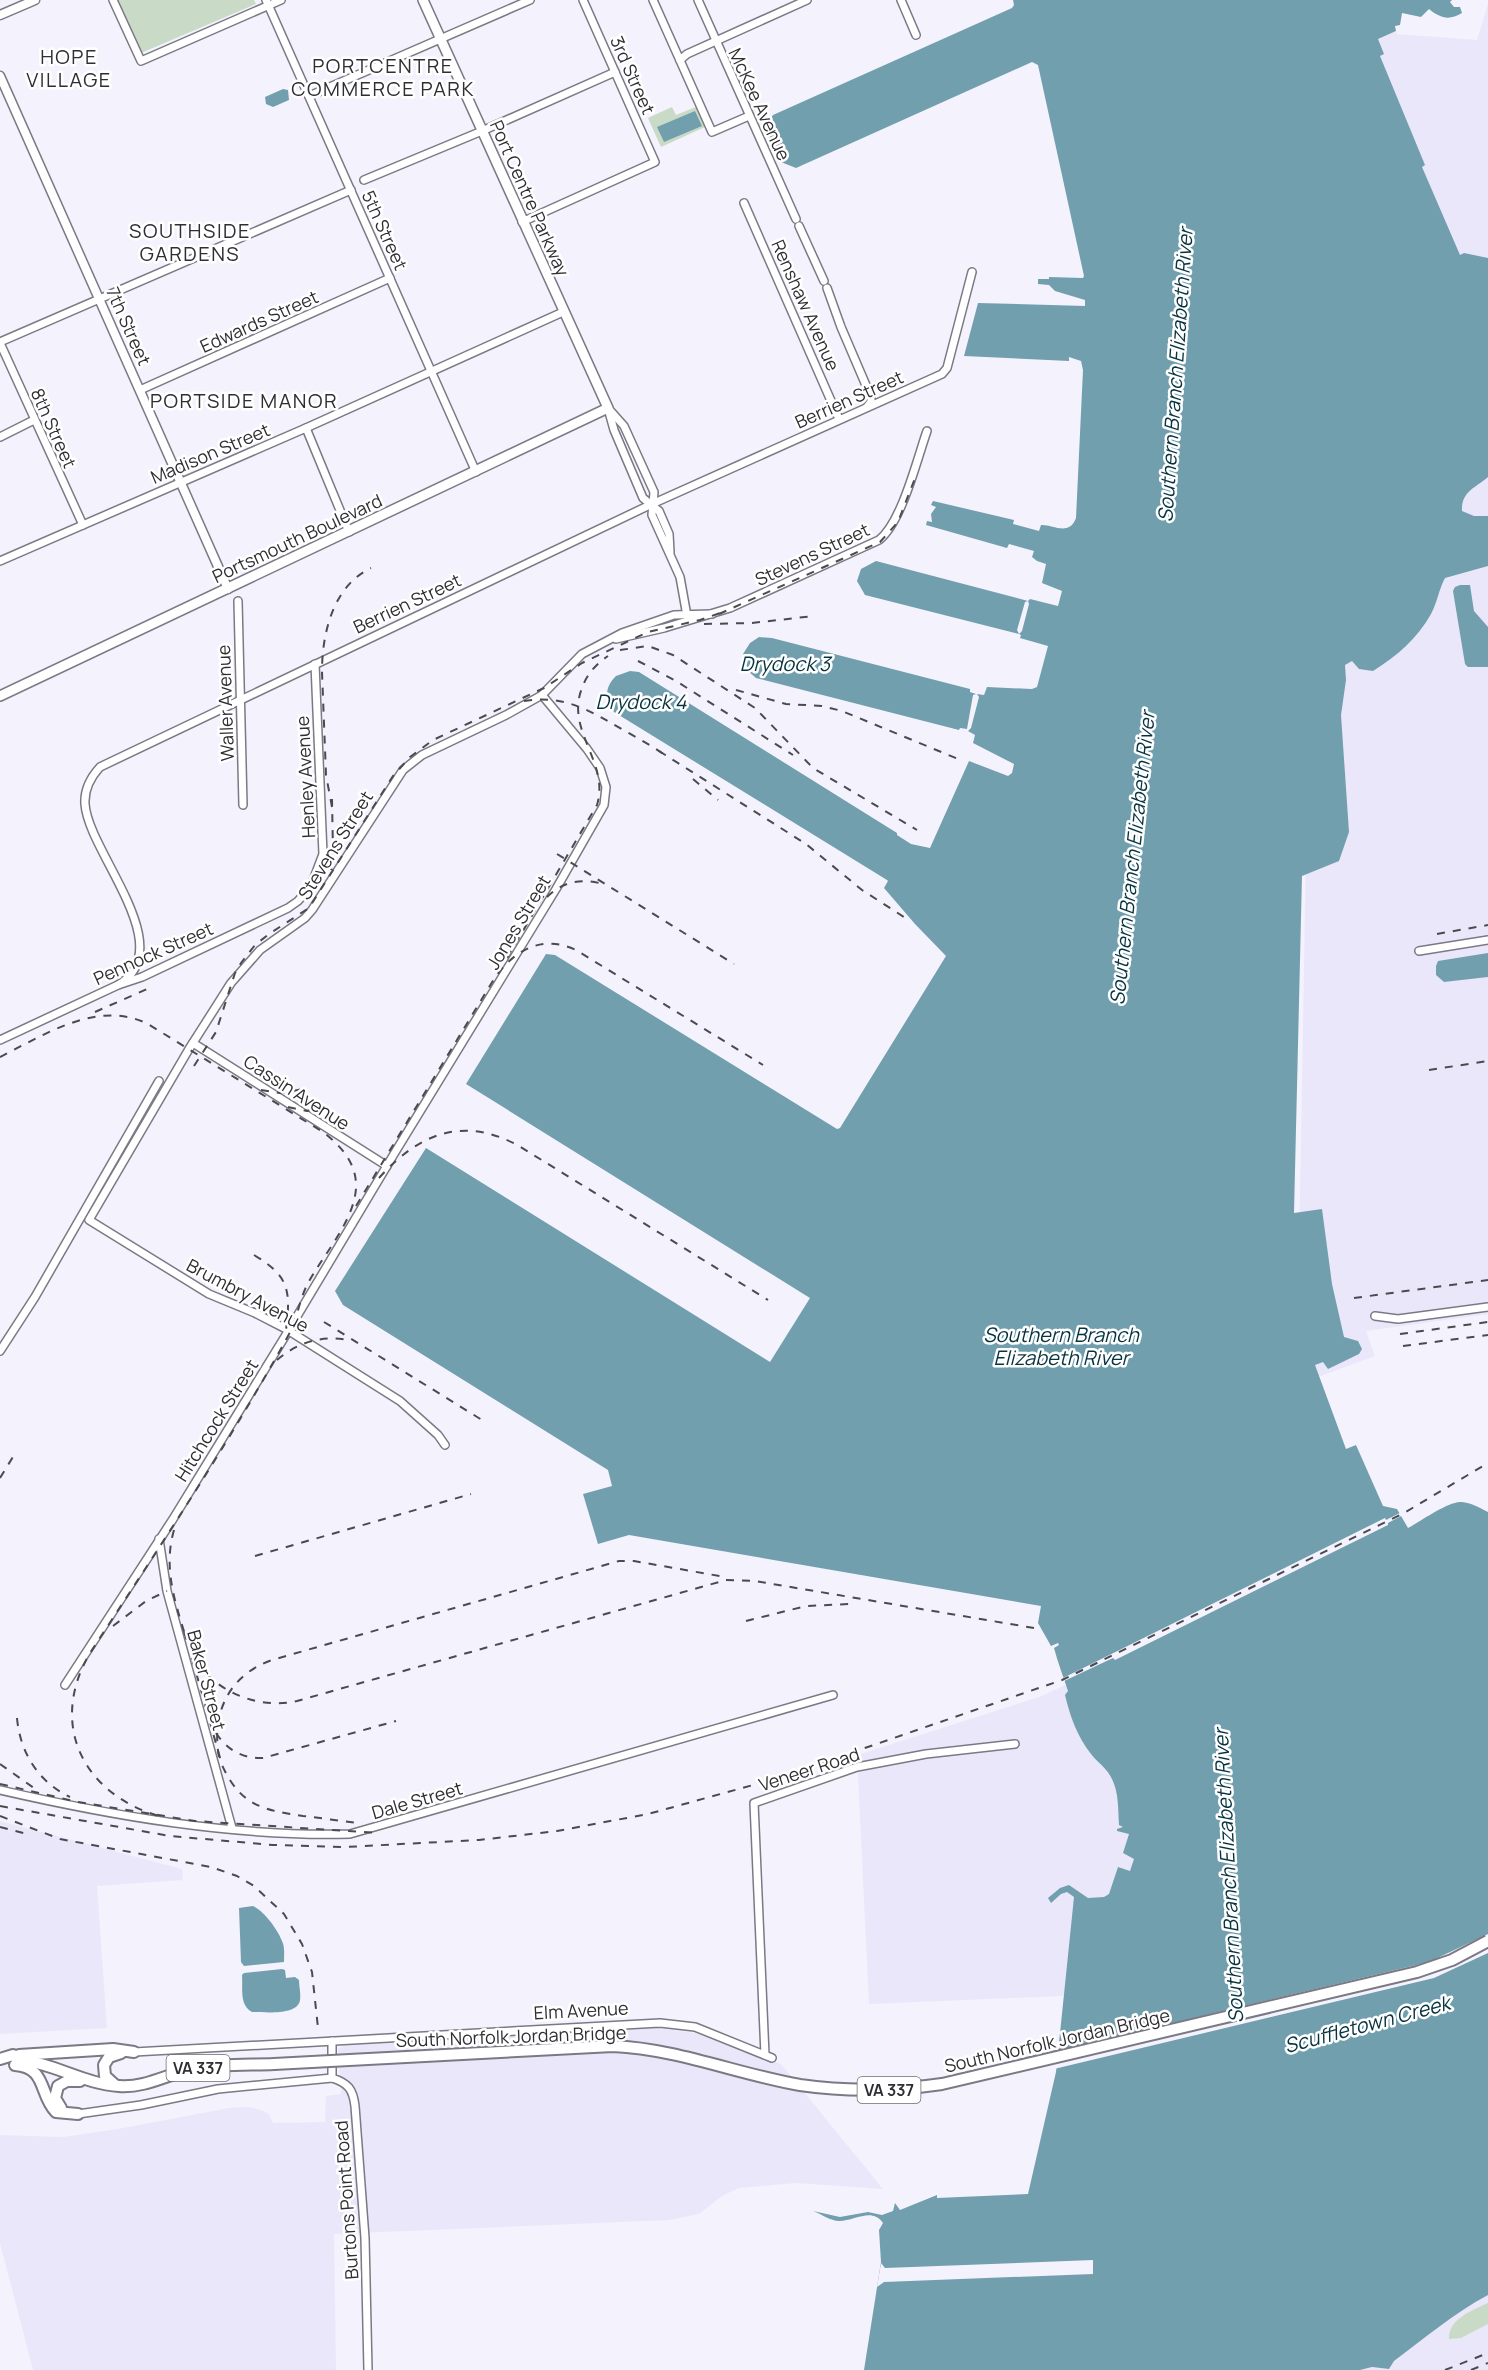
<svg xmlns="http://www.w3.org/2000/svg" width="1488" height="2370" font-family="Manrope,sans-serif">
<rect width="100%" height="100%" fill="#f4f2fd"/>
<g fill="#ebe7fa">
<path d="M 1488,4 L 1488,1314 L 1366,1331 L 1375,1356 L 1315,1378 L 1298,1308 L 1307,795 L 1343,52 L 1396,31 L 1397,34 L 1477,40 Z"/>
<path d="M 1074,1681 L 1152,1801 L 1123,1901 L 1063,1996 L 869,2004 L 857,1755 L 1039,1697 Z"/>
<path d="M 0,1821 L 182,1869 L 183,1880 L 97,1886 L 107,2028 L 0,2034 Z"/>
<path d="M 657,2028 L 702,2034 L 781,2064 L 883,2189 L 796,2183 L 739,2188 L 722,2196 L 699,2214 L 669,2220 L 334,2234 L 336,2370 L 33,2370 L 0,2243 L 0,2135 L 63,2137 L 118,2129 L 229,2108 L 250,2107 L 263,2111 L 269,2114 L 273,2123 L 325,2122 L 326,2096 L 341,2094 L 338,2049 L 345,2045 Z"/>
<path d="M 1488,2289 L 1488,2370 L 1360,2370 L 1372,2367 L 1389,2369 L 1394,2361 Z"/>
</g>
<g fill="#c9dac6">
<path d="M 118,0 L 254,0 L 256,4 L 141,53 Z"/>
<path d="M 672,107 L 676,115 L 696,107 L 705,127 L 661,147 L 648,118 Z"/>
<path d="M 1488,2303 L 1488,2324 L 1461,2338 L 1449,2339 C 1448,2319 1473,2310 1488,2303 Z"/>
</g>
<g fill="#729fae" fill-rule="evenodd">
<path d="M 1013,0 L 1452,0 L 1450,2 L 1454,7 L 1460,7 L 1462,13 C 1449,21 1440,18 1429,9 L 1421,17 L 1402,13 L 1400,25 L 1395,26 L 1396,31 L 1378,39 L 1384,54 L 1380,56 L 1425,165 L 1422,167 L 1460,255 L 1464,253 L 1488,258 L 1488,477 C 1475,488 1461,492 1462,511 L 1474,516 L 1488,516 L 1488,566 L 1445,578 C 1439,589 1437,603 1431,614 C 1417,639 1397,656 1373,671 L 1359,669 L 1352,661 L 1345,665 L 1346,680 L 1341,715 L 1349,832 L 1339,861 L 1302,876 L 1294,1213 L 1322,1209 L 1332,1284 L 1344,1337 L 1358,1341 L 1362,1349 L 1359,1354 L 1328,1369 L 1323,1362 L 1315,1365 L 1346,1449 L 1356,1445 L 1383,1506 L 1397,1509 L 1408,1528 C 1421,1521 1446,1503 1460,1502 C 1470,1502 1480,1508 1488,1512 L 1488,2295 C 1454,2313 1425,2338 1394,2361 L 1389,2369 L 1372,2367 L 1360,2370 L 864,2370 L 881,2262 L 879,2230 L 883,2223 C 872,2207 855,2221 839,2221 C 831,2221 821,2214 813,2211 L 840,2217 L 868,2212 L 882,2215 L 893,2211 L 895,2203 L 900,2210 L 937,2195 L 937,2198 L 1028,2194 L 1056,2072 L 1074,1897 L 1067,1892 L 1061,1894 L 1051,1903 L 1048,1898 L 1060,1888 L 1069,1885 L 1088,1898 L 1104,1897 L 1109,1894 L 1118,1867 L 1130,1871 L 1134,1859 L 1123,1853 L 1129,1834 L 1117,1831 L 1117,1829 L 1123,1827 L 1119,1825 C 1118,1810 1119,1793 1112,1779 C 1107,1768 1098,1763 1091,1754 C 1077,1736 1070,1716 1065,1695 L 1068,1691 C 1063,1676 1058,1663 1054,1648 L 1059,1645 L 1058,1643 L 1051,1646 L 1038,1623 L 1041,1606 L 629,1535 L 598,1544 L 583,1494 L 612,1486 L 608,1470 L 343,1305 L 335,1291 L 426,1148 L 770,1362 L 810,1298 L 466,1084 L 546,954 L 555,955 L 837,1129 L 840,1128 L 946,956 L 915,924 L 884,888 L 888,881 L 887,880 L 614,712 C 605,699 604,688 616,676 L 630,671 L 639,672 L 897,833 L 897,835 L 911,844 L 930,848 L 969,761 L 1008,776 L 1012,773 L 1014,764 L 973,743 L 975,735 L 968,731 L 971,728 L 979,697 L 977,694 L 984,695 L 987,687 L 1032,689 L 1037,687 L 1048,646 L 1020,638 L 1021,635 L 1019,634 L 865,595 L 857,581 L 861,569 L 876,561 L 1028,601 L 1030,599 L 1058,606 L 1062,591 L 1042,583 L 1046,564 L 1037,561 L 1032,557 L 1034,551 L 1009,544 L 1007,548 L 926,525 L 927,521 L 932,522 L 931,514 L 936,507 L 931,505 L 933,501 L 1014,520 L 1013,524 L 1039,531 L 1041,525 C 1052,524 1069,537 1076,518 L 1083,370 L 1081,361 L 1069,357 L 1069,361 L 964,356 L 978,303 L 1085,306 L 1085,300 L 1055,291 L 1049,285 L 1038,284 L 1038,279 L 1049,279 L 1049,277 L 1083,278 L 1084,276 L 1038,65 L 1032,62 L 796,168 L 781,162 L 768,134 L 767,124 L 773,115 L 1012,8 L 1014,5 ZM 1028,601 L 1029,604 L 1022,631 L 1019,634 L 1017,630 L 1025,602 Z"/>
<path d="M 283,89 L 288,90 L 289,100 L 273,107 L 266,104 L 265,97 Z"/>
<path d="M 695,111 L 702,126 L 664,142 L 657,127 Z"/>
<path d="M 1460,585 L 1470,585 L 1474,611 L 1488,627 L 1488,667 L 1468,667 L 1465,664 L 1453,591 L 1455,587 Z"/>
<path d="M 759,637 L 772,638 L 970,689 L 970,692 L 976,694 L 973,695 L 967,729 L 960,728 L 959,730 L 756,678 L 748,671 L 743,654 L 750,643 Z"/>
<path d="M 1488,953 L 1488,977 L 1444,982 L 1436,975 L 1436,966 L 1438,961 Z"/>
<path d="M 253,1906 C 264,1911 278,1930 282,1941 C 285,1947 284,1955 284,1962 L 244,1966 L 241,1962 L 239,1908 Z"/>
<path d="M 282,1969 L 285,1970 L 286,1978 L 295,1977 L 299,1980 C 299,1986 301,1994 300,2000 C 298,2016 264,2012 252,2012 C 239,2005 243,1988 242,1975 L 244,1973 Z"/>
</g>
<g fill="#f4f2fd">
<path d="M 1402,1512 L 1403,1515 L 1388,1523 L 1388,1525 L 1115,1660 L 1113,1658 L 1062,1682 L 1061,1679 L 1385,1518 L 1386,1520 Z"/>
<path d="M 1488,1934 L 1488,1953 L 1434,1978 L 1054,2069 L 1055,2051 L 1429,1962 Z"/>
<path d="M 1093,2260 L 1093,2274 L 884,2282 L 877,2287 L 881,2263 L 885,2268 Z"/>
</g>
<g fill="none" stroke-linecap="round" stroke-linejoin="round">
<g stroke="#7b7984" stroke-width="10">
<g id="minor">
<path d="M 113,0 L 141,61 L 281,0"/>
<path d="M 266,0 L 476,472"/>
<path d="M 653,0 L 712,132 L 749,116"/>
<path d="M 698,0 L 796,219"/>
<path d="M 901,0 L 916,35"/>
<path d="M 680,60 L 687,54 L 807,0"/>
<path d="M 309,96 L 530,0"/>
<path d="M 364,180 L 482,131 L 615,72"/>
<path d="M 744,203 L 839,419"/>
<path d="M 522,222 L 655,162 L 583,0"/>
<path d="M 799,226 L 824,281"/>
<path d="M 827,288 L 841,327 L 871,397 L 871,402 L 867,407"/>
<path d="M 0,342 L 351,190"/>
<path d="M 0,343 L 83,525"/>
<path d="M 140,390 L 390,278"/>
<path d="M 608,408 L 624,426 L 654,492 L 652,515 L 680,577 L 687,616"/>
<path d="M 609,412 L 614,430 L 643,498 L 659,511 L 669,534 L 670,552"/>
<path d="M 306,428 L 349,532"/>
<path d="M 0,437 L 34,420"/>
<path d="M 0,561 L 306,428 L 563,312"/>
<path d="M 238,601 L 243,805"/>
<path d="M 616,639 L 664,628 L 730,608 L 879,540 C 902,522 917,459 927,431"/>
<path d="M 1419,951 L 1488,940"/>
<path d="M 118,985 C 181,948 88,852 85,804 C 84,789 90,778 100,767 L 652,504 L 942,374 L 947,368 L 972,272"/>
<path d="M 0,1040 L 118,985 L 142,977 L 288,908 L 298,901 L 311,886 L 323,854 L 315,664"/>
<path d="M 193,1043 L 387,1166"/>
<path d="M 1375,1316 L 1398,1319 L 1488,1307"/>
<path d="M 0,1351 L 35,1297 L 159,1081"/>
<path d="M 445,1445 L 438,1435 L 400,1401 L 286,1329 L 255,1313 L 209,1294 L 89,1220 L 189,1049 L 231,983 L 260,950 L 305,918 L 312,910 L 403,770 L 422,755 L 506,715 L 542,695 L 582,654 L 622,633 L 674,615 L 712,614"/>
<path d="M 159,1539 L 167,1591 L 232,1828"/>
<path d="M 65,1685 L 173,1519 L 284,1338 L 394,1154 L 556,889 L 604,805 L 606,787 L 600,768 L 587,749 L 542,695"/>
<path d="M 0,1790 C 113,1816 234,1837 350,1834 L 833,1695"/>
<path d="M 332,2041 L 332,2078 C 348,2083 353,2089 355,2106 L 365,2238 L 368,2370"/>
<path d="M 134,2052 L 660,2023 L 695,2027 L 772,2058"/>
<path d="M 765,2055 L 754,1803 L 857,1767 L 926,1754 L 1015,1744"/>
<path d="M 78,2114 L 141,2105 L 218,2089 L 332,2078"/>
</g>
</g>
<g stroke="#7b7984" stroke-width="11">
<g id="tertiary">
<path d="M 0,15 L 35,0"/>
<path d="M 0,76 L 228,589"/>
</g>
</g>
<g stroke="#7b7984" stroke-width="12">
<path id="secondary" d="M 0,696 L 608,408 L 423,0"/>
</g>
<g stroke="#7b7984" stroke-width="14">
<g id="primary">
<path d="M 19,2055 L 113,2049 L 134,2052"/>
<path d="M 0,2059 L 13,2055"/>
<path d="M 17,2060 C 53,2062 83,2084 119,2086 C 147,2088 169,2073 196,2068 C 221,2064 249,2065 274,2064"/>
<path d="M 15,2065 C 47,2067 39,2095 56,2112 L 78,2114"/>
<path d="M 115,2085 L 105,2076 L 104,2065 L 109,2057 L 121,2053"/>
<path d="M 61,2108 L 55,2098 L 58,2086 L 67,2081 L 80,2081"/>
</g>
</g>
<use href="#minor" stroke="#fff" stroke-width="7"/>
<use href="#tertiary" stroke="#fff" stroke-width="8"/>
<use href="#secondary" stroke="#fff" stroke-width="9"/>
<use href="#primary" stroke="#fff" stroke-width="10"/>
<g stroke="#4b4a4f" stroke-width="2" stroke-dasharray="8 8" stroke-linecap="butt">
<path d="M 719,614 L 880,542 L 898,522 L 917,473"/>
<path d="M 704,624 L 752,623 L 814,616"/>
<path d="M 620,650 L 648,646 L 673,655 L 755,708 L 813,768 L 917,830"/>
<path d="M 638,661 L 676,681 L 793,755"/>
<path d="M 736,690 L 786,704 L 822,706 L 842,711 L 963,761"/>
<path d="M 524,701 C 565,694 592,712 625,731 C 639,739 653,746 666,756"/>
<path d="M 659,751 L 806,844 L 862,890 L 904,917"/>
<path d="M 693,779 L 718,800"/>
<path d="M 332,807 L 326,775 L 322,672 C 322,633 333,586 371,568"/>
<path d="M 557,854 L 734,964"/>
<path d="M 331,870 L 333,852 L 332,799"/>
<path d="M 547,897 C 561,883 579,878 599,883"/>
<path d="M 1437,934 L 1488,925"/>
<path d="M 507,958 L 597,805 C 610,762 565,731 582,688 C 587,674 596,664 608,656"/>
<path d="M 95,1012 L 147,989"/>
<path d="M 0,1057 C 44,1035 98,999 148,1024 L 323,1132 C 341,1146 357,1163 356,1188 C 354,1222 322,1256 307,1285 C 299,1301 297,1320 288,1336 C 228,1445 158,1549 90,1653 C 48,1724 83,1794 159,1816"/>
<path d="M 194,1066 L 216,1032 L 235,973 L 241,963 L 255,945 L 269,934 L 309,908 L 393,776 L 410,757 L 433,740 L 544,688 L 582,663 L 648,632 L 700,620 L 726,611"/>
<path d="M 1429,1070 L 1488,1061"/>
<path d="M 261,1090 L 280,1093 L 304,1089"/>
<path d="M 288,1107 L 307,1111 L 332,1106"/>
<path d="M 379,1178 C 418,1134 463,1115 519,1146 L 768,1300"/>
<path d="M 356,1206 L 494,979 C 514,950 542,934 576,950 L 763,1065"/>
<path d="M 254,1255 C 289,1276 291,1290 286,1330"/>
<path d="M 1354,1298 L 1488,1280"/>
<path d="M 324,1322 L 482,1420"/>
<path d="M 1400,1334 L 1488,1322"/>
<path d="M 1403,1346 L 1488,1335"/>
<path d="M 277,1360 C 298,1342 322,1335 349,1340"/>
<path d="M 0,1478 L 16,1452"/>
<path d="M 174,1530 C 163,1568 175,1602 186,1638"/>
<path d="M 255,1556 L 471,1494"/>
<path d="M 746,1621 L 806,1606 L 849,1604"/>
<path d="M 113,1626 L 146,1601 L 167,1591"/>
<path d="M 184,1632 C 188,1644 193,1655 200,1666 C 222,1695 262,1709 297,1701 L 726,1580 L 755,1581 L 1034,1628"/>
<path d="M 192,1658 L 222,1765 C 240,1805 262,1810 303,1816 C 321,1818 340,1821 358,1823"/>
<path d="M 17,1718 C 20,1752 38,1782 70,1797"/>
<path d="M 216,1733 C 227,1750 243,1759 263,1758 L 396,1721"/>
<path d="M 219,1757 C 211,1713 229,1675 272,1660 L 619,1561 L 634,1561 L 725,1577"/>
<path d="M 0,1764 L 34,1788"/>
<path d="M 0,1784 L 78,1802 L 195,1821 L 378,1833"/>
<path d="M 0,1806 L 170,1836 L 273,1845 L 345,1847 L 479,1840 L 557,1831 L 648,1814 L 775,1779 L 1062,1680 L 1404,1513 L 1488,1463"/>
<path d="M 0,1816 L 60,1839 L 211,1867 L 237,1876 L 254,1886 L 284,1914 L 302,1944 L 312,1972 L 318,2028"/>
<path d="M 0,1827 L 27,1834"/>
<path d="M 1445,2370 L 1488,2353"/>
<path d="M 1471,2370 L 1488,2363"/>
</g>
<g stroke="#7b7984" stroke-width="14" stroke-linecap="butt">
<path id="primary-bridge" d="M 274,2064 L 613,2046 C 678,2049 737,2074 800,2085 C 848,2092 894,2091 942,2084 L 1417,1972 L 1452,1960 L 1488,1941"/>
</g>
<use href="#primary-bridge" stroke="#fff" stroke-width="10"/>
</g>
<g text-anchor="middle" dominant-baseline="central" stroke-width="5" stroke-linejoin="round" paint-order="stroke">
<g fill="#fff" stroke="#6d6d70" stroke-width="1.5">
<rect x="166.5" y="2055" width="63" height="26" rx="4.5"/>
<rect x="857.5" y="2077" width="63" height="26" rx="4.5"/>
</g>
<g font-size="16" font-weight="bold" fill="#2f2e32">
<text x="198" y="2068">VA 337</text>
<text x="889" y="2090">VA 337</text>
</g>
<g font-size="18" fill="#2f2e32" stroke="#fff">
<text transform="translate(633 75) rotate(66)">3rd Street</text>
<text transform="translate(760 104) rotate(65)">McKee Avenue</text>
<text transform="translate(530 198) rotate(66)">Port Centre Parkway</text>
<text transform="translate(385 230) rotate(66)">5th Street</text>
<text transform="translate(806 305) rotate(66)">Renshaw Avenue</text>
<text transform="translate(259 321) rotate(-24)">Edwards Street</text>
<text transform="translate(129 326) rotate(66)">7th Street</text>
<text transform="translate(849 399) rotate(-24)">Berrien Street</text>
<text transform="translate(54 428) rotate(66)">8th Street</text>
<text transform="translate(210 453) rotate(-23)">Madison Street</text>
<text transform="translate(297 538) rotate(-25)">Portsmouth Boulevard</text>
<text transform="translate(812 554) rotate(-25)">Stevens Street</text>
<text transform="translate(407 603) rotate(-25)">Berrien Street</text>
<text transform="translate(225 703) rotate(-92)">Waller Avenue</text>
<text transform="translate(305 777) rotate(-93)">Henley Avenue</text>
<text transform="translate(335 845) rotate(-58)">Stevens Street</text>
<text transform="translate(518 922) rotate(-59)">Jones Street</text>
<text transform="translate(153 953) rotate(-24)">Pennock Street</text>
<text transform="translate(297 1092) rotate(33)">Cassin Avenue</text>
<text transform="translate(248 1295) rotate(28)">Brumbry Avenue</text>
<text transform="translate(216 1420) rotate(-58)">Hitchcock Street</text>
<text transform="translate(207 1680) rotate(75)">Baker Street</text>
<text transform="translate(809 1769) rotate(-18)">Veneer Road</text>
<text transform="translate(417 1800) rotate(-16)">Dale Street</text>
<text transform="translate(581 2010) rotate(-3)">Elm Avenue</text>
<text transform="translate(511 2036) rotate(-2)">South Norfolk Jordan Bridge</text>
<text transform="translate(1057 2040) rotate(-13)">South Norfolk Jordan Bridge</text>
<text transform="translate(346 2200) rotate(-94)">Burtons Point Road</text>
</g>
<g font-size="20" letter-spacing="1.5" fill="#2f2e32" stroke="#fff">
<text x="69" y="56">HOPE<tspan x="69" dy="23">VILLAGE</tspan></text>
<text x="383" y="65">PORTCENTRE<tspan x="383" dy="23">COMMERCE PARK</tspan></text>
<text x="190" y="230">SOUTHSIDE<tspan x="190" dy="23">GARDENS</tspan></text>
<text x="244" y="400">PORTSIDE MANOR</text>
</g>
<g font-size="20" font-style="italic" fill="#07333f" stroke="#fff">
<text transform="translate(1175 375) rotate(-86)">Southern Branch Elizabeth River</text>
<text x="785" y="663">Drydock 3</text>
<text x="641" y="701">Drydock 4</text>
<text transform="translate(1132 858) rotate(-84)">Southern Branch Elizabeth River</text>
<text x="1061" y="1334">Southern Branch<tspan x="1061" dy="23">Elizabeth River</tspan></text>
<text transform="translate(1228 1876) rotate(-93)">Southern Branch Elizabeth River</text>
<text transform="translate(1367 2024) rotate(-15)">Scuffletown Creek</text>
</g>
</g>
</svg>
